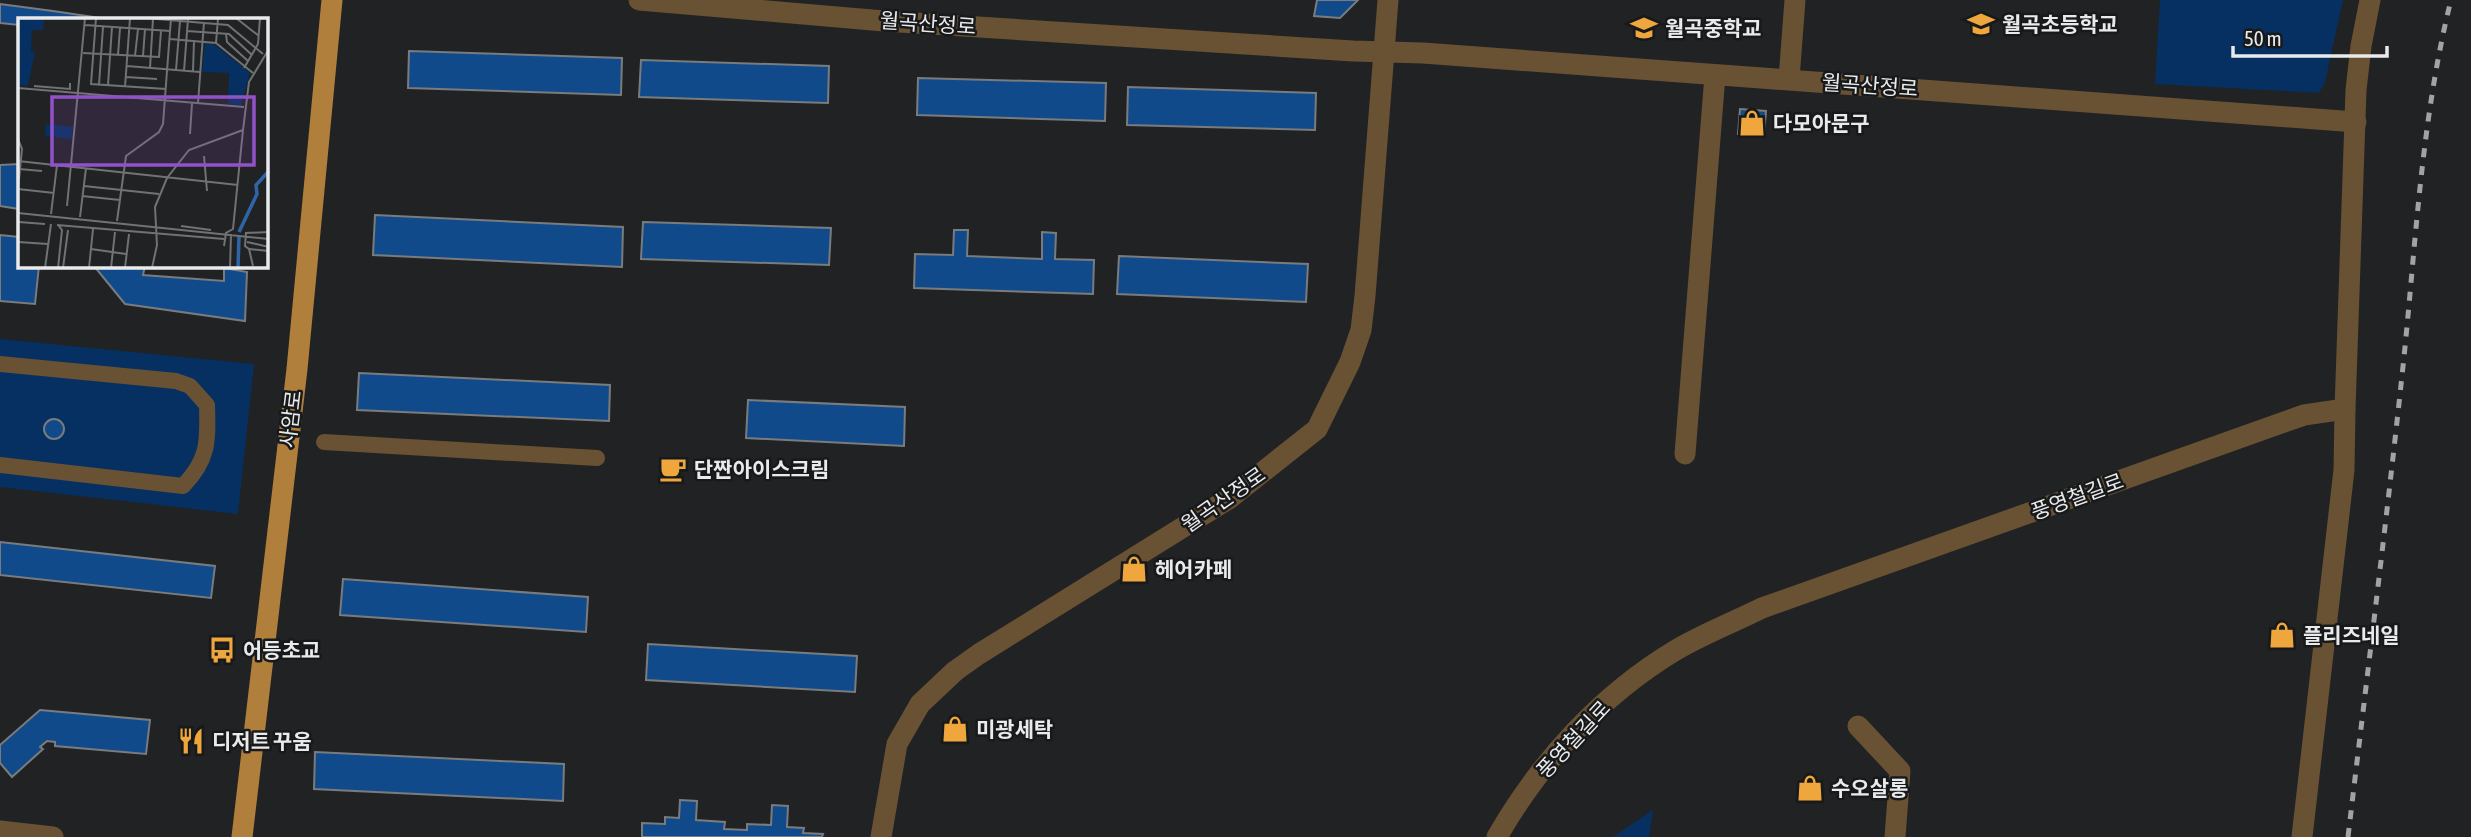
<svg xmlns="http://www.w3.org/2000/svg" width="2471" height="837" font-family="'Asap Condensed','Noto Sans KR',sans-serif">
<rect width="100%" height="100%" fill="#212224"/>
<g fill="#053061">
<path d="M 2160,0 L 2343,0 L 2325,82 L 2319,93 L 2155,84 Z"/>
<path d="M 0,339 L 254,364 L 238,514 L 0,487 Z"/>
<path d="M 1653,810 L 1649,837 L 1613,837 Z"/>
</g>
<g fill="#114a8a" stroke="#797b7d" stroke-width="2">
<path d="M 1317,0 L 1358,0 L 1340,18 L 1314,16 Z"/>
<path d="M 0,4 L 53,11 L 107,19 L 19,19 L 19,25 L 0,23 Z"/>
<path d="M 409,51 L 622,58 L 621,95 L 408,88 Z"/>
<path d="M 641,60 L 829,66 L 828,103 L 639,97 Z"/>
<path d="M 918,78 L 1106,83 L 1105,121 L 917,115 Z"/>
<path d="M 1128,87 L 1316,93 L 1315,130 L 1127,125 Z"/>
<path d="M 1740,109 L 1766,111 L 1764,135 L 1738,134 Z"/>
<path d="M 19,164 L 19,209 L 0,206 L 0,165 Z"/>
<path d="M 375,215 L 623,227 L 622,267 L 373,255 Z"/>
<path d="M 643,222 L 831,228 L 829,265 L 641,259 Z"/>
<path d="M 954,230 L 968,230 L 967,256 L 1042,259 L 1042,232 L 1056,233 L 1055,259 L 1094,260 L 1093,294 L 914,288 L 915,254 L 953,255 Z"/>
<path d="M 0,235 L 19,237 L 19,266 L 39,266 L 35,304 L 0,301 Z"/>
<path d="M 1119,256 L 1308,264 L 1306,302 L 1117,294 Z"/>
<path d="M 94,266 L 145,266 L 143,275 L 224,281 L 224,268 L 247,272 L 245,321 L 125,304 Z"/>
<path d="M 359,373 L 610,385 L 609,421 L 357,410 Z"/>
<path d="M 748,400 L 905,407 L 904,446 L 746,438 Z"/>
<circle cx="54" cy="429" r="10"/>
<path d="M 0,542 L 215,566 L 211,598 L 0,575 Z"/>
<path d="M 343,579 L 588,597 L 586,632 L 340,615 Z"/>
<path d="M 648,644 L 857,656 L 855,692 L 646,680 Z"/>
<path d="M 40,710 L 150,720 L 146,754 L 55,746 L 55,742 L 47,741 L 40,747 L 43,749 L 12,777 L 0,763 L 0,745 Z"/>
<path d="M 315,752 L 564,764 L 563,801 L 314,789 Z"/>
<path d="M 680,800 L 697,801 L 696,820 L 725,822 L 724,829 L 747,830 L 747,824 L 771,825 L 772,805 L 788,806 L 787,827 L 804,828 L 803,833 L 823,834 L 822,837 L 642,837 L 642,823 L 665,824 L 665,817 L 679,818 Z"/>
</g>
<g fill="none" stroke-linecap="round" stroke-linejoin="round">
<g stroke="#695133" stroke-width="16">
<path d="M 0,364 L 176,381 L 190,386 L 207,405 C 208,441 209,459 183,486 L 0,465"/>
<path d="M 324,442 L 597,458"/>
</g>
<g stroke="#695133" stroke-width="21">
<path d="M 1789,79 L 1795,0"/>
<path d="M 1685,454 L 1715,75"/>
<path d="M 1858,726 L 1900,771 L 1895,837"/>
<path d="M 0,831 L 53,837"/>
<path d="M 2302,837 L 2344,470 L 2345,409"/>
</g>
<g stroke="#695133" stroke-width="21">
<path d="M 639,0 L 884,21 L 1353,51 L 1423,53 L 2356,122"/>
<path d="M 881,837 L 897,744 L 920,704 L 955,671 L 979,654 L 1230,498 L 1317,429 L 1350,362 L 1361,330 L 1365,296 L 1388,0"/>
<path d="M 1497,837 C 1540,762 1601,695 1676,650 C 1703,634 1734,622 1762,608 L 2304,415 L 2345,409 L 2356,90 L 2361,46 L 2370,0"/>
</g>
<path stroke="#b07f3c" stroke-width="21" d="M 242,837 L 297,369 L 332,0"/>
<path stroke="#a2a3a5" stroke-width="5" stroke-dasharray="9 9" stroke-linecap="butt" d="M 2348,837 C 2367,677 2387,517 2404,357 C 2416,239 2422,115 2451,0"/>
</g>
<defs>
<g id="school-bare" transform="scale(2.1)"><path d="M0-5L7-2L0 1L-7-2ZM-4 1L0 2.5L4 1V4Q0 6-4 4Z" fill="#efa73d" stroke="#17191a" stroke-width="2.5" paint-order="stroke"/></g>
<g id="shop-bare" transform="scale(2.1)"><path d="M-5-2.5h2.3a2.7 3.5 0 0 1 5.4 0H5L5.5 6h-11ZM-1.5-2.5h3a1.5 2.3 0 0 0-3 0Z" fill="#efa73d" stroke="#17191a" stroke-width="2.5" paint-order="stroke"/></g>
<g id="cafe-bare" transform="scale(2.1)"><path d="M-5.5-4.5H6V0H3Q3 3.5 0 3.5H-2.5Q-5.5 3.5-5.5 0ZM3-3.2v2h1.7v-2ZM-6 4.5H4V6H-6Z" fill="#efa73d" stroke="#17191a" stroke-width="2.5" paint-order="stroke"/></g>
<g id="bus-bare" transform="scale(2.1)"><path d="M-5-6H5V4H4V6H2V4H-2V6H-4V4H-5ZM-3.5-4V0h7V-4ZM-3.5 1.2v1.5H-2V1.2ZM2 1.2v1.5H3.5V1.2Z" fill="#efa73d" stroke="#17191a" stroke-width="2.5" paint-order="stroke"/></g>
<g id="restaurant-bare" transform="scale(2.1)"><path d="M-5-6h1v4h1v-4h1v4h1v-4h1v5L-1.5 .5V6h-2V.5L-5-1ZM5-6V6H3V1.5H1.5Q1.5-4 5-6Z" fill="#efa73d" stroke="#17191a" stroke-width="2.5" paint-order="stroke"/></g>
</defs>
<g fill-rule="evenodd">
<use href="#school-bare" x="1981" y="24"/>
<use href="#school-bare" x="1644" y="28"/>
<use href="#shop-bare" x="1752" y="123"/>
<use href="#cafe-bare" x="673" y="469"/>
<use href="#shop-bare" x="1134" y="569"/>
<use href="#shop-bare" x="2282" y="635"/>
<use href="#bus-bare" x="222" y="650"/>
<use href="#shop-bare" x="955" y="729"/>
<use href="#restaurant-bare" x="191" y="741"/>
<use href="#shop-bare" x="1810" y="788"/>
</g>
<g text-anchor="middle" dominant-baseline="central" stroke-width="5" stroke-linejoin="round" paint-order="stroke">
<g font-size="21" fill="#e9eaec" stroke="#17191a">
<text transform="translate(928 23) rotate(4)">월곡산정로</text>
<text transform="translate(1870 85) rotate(4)">월곡산정로</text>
<text transform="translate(290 419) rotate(-83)">사암로</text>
<text transform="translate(2077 496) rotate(-20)">풍영철길로</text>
<text transform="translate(1223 499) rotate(-35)">월곡산정로</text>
<text transform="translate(1573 739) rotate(-47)">풍영철길로</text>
</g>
<g font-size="21" font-weight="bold" fill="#e9eaec" stroke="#17191a" text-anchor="start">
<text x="2002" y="24">월곡초등학교</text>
<text x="1665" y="28">월곡중학교</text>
<text x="1773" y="123">다모아문구</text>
<text x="694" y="469">단짠아이스크림</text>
<text x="1155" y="569">헤어카페</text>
<text x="2303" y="635">플리즈네일</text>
<text x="243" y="650">어등초교</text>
<text x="976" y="729">미광세탁</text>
<text x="212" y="741">디저트 꾸움</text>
<text x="1831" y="788">수오살롱</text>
</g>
</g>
<g transform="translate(18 18)">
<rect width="250" height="250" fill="#212224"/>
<path d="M 0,0 L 26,0 L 25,12 L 14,12 L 13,33 L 17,34 L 10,68 L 0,67 ZM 187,25 L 197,27 L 232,55 L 223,87 L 210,86 L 211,55 L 184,54 ZM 28,106 L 55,109 L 53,121 L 27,118 Z" fill="#053061"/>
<path fill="none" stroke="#2f65a8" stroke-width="3.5" d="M 221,214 L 239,176 L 238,167 L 251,153M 220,250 L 221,219"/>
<path fill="none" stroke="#717274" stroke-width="2" d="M 78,0 L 73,66 L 148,71M 127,0 L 210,7 L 245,36M 218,0 L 241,18M 67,7 L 152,13M 169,13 L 211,16 L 234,37M 208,16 L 209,24 L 230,43M 152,21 L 198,25 L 235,55M 198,25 L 200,0M 65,35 L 141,39 L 143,13M 100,37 L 102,10M 117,38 L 120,11M 125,38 L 127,11M 109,48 L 182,54M 132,50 L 135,1M 226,50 L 240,26 L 242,0M 158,52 L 162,3M 166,53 L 170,1M 175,53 L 176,23M 108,59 L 139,61M 81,67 L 85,9M 90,67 L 94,9M 16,68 L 52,71 L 52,65M 107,69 L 112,0M 0,70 L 226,89M 180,85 L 186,4M 172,116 L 174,85M 0,121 L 4,131 L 0,172M 186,138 L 189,173M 0,143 L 220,167M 1,151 L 24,153M 66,168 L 141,176M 0,171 L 36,175M 64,178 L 102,182M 49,188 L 67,0M 0,195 L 251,221M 33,196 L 39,147M 62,199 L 68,150M 99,203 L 108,138 L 141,114 L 145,106 L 153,0M 1,204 L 27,206M 39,207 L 206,221M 163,208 L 193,212M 0,224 L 30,226M 229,224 L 251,229M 206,228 L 208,215 L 215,211 L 225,112M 73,231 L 108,236M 231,231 L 227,228 L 228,215 L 251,214M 235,248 L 231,231 L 251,233M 27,250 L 33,206M 40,250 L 44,212 L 40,207M 45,250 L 50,212M 71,250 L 75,211M 93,250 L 97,214M 107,250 L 111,216M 134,250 L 139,227 L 137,189 L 149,160 L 171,132 L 225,112 L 231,64 L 251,31M 212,250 L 213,216"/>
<path fill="#9152c8" fill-opacity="0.15" stroke="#9152c8" stroke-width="3.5" d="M 34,79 L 236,79 L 236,147 L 34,147 Z"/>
<rect width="250" height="250" fill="none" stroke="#e9eaec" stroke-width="3.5"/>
</g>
<path d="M2233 46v10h154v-10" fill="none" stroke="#e9eaec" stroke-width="3.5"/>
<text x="2244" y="46" font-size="21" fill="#e9eaec" stroke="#17191a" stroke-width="5" paint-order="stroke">50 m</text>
</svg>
